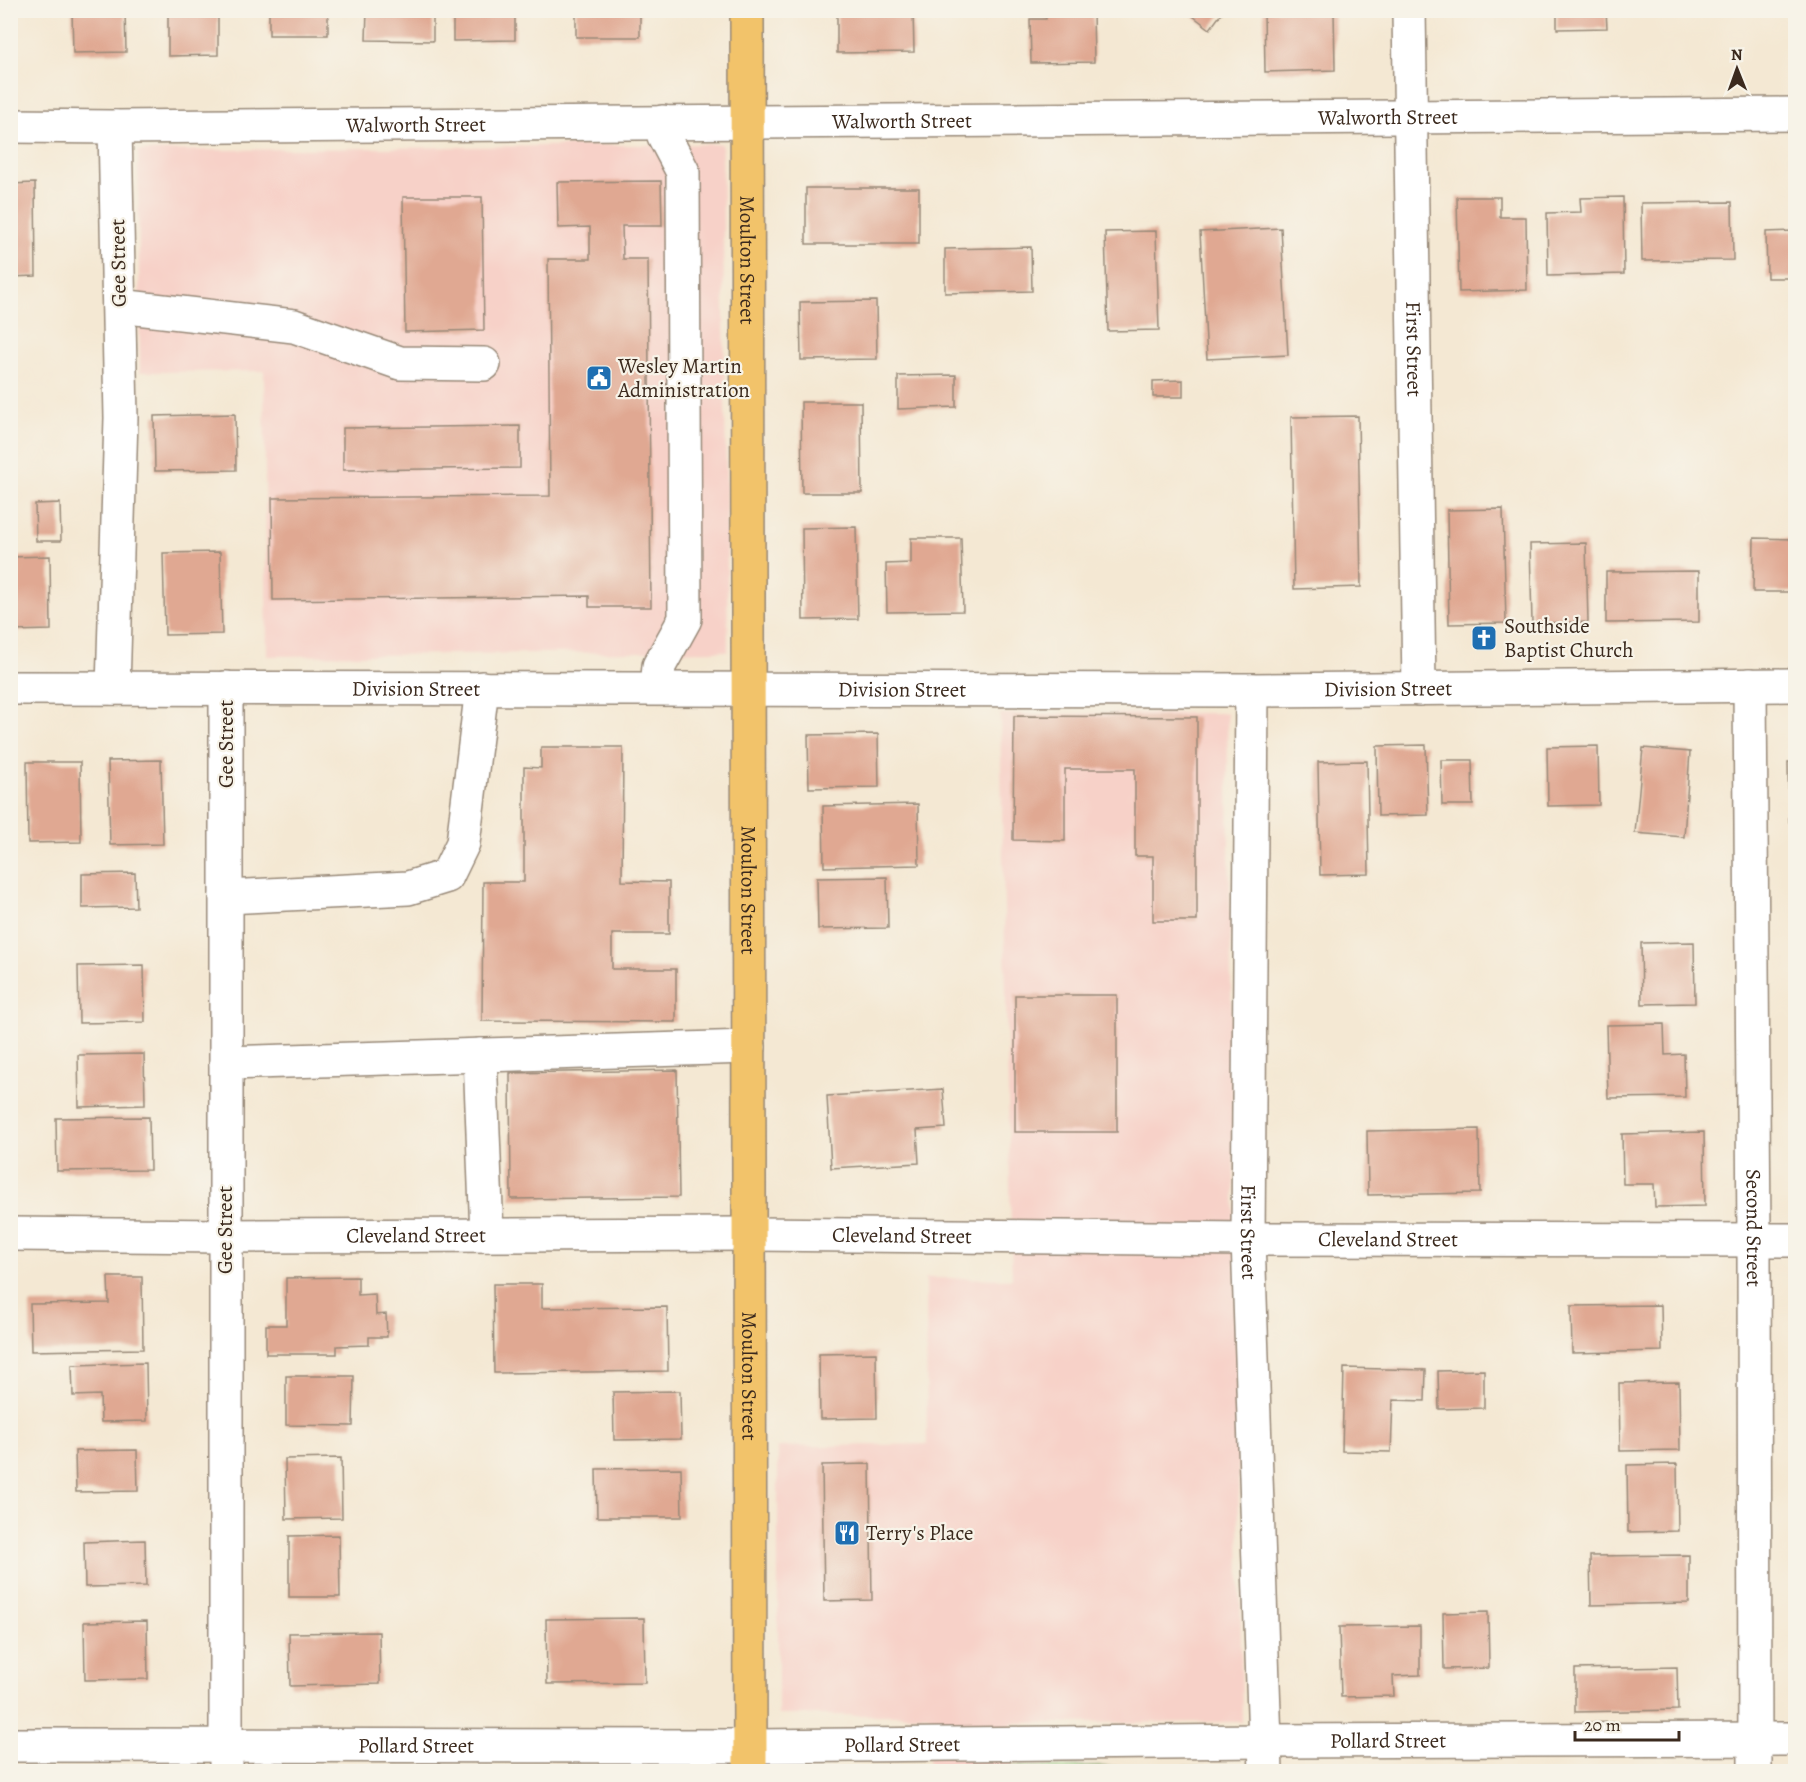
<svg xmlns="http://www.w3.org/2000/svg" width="1806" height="1782" font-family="Alegreya,serif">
<rect width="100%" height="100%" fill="#f7f3e8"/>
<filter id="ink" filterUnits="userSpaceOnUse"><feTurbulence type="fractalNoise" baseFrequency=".0167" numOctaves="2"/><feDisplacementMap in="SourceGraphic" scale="12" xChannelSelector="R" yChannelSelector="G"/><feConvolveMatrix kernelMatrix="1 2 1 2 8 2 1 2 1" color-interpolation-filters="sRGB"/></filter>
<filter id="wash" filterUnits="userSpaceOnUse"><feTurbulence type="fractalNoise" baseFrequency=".008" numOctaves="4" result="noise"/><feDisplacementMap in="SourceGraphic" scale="24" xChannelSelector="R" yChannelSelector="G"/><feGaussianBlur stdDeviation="1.35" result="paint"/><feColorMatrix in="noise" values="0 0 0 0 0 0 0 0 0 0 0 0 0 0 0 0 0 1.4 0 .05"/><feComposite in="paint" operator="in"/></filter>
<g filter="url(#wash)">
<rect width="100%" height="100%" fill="#f4e8d3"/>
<g fill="#f7d1c8">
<path d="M 722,144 L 728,651 L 267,656 L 264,371 L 140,372 L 138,151 Z"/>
<path d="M 1227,713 L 1242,1722 L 1011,1723 L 1012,1771 L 929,1772 L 929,1715 L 778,1715 L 778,1447 L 927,1444 L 926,1278 L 1012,1279 L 1000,714 Z"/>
</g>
<path fill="#a4db8c" stroke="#708255" stroke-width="1.5" d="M 1012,1767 L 1242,1767 L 1242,1771 L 1012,1772 Z"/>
<g id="blocks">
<g fill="#e0a892">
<path d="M 72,10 L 125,10 L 126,52 L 73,53 Z"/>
<path d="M 168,10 L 218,10 L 218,55 L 168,56 Z"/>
<rect x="269" y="10" width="59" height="25"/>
<path d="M 367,10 L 433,10 L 433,41 L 366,40 Z"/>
<path d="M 453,10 L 515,10 L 515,40 L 453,41 Z"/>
<rect x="576" y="10" width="64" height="27"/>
<path d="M 837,10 L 913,10 L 914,52 L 837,53 Z"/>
<path d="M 1045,10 L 1093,10 L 1094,62 L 1031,63 L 1030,19 L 1046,19 Z"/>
<path d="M 1185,10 L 1224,10 L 1210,29 Z"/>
<path d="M 1264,10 L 1334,10 L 1335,70 L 1265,72 Z"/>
<path d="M 1557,10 L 1606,10 L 1607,28 L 1557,29 Z"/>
<path d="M 661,181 L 662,226 L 622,226 L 623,259 L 648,259 L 651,607 L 589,607 L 589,596 L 273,600 L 272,498 L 550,496 L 548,259 L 590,259 L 590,227 L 558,228 L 557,182 Z"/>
<path d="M 35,183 L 36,276 L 10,277 L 10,184 Z"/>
<rect x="806" y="188" width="113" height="56"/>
<path d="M 403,197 L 482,197 L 484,330 L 405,332 Z"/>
<path d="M 1457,197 L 1500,197 L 1500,217 L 1526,217 L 1527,290 L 1459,292 Z"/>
<path d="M 1623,197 L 1624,274 L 1548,276 L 1547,213 L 1581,212 L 1580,198 Z"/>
<path d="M 1732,202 L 1733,260 L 1642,261 L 1641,203 Z"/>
<path d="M 1281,228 L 1288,355 L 1207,359 L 1200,232 Z"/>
<path d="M 1156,231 L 1159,330 L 1108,331 L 1105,232 Z"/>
<path d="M 1796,231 L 1796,278 L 1767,278 L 1766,232 Z"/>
<path d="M 1031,247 L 1032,291 L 945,293 L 945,249 Z"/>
<path d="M 876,301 L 877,359 L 801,360 L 800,302 Z"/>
<path d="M 956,375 L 956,407 L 898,409 L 898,376 Z"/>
<path d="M 1183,380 L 1183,397 L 1153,397 L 1153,381 Z"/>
<path d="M 801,402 L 861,402 L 862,493 L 802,493 Z"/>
<path d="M 235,414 L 236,470 L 155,471 L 154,416 Z"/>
<path d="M 1358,416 L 1361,587 L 1294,589 L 1291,417 Z"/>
<path d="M 520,426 L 520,468 L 343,470 L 343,428 Z"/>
<path d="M 60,503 L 61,541 L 36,541 L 35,504 Z"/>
<path d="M 1503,509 L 1506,623 L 1449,624 L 1447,510 Z"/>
<path d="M 856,527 L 858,619 L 803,620 L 802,528 Z"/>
<path d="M 911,538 L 961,538 L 963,611 L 887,612 L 886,564 L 911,563 Z"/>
<path d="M 1754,538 L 1796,539 L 1796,592 L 1753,592 Z"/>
<path d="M 1586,543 L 1588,622 L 1532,623 L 1530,544 Z"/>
<path d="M 220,552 L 222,634 L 165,635 L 163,553 Z"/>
<path d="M 50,556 L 51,630 L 10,631 L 10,557 Z"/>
<path d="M 1699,571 L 1699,622 L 1606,623 L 1606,572 Z"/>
<path d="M 1014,716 L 1197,717 L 1197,921 L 1153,921 L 1153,856 L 1135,856 L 1135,769 L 1065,769 L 1065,841 L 1013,840 Z"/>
<path d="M 878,734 L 879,787 L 809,788 L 808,735 Z"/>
<path d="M 1426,745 L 1428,815 L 1378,816 L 1377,746 Z"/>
<path d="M 1598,746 L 1599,805 L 1548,806 L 1547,747 Z"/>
<path d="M 541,747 L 623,747 L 622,881 L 669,882 L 669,934 L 612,934 L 612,969 L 676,969 L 676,1022 L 482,1021 L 483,882 L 524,882 L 524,767 L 541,768 Z"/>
<path d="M 1643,748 L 1690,752 L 1684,837 L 1635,833 Z"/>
<path d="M 161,760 L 163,844 L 110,845 L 108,761 Z"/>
<path d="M 1441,760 L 1472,760 L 1473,805 L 1442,805 Z"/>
<path d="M 1367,761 L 1369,874 L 1320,875 L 1318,762 Z"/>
<path d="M 27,762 L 80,762 L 81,842 L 28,843 Z"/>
<path d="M 1788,762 L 1796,762 L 1796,822 L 1789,822 Z"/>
<path d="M 918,804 L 919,865 L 824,867 L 823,806 Z"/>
<path d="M 135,873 L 136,907 L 82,908 L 82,874 Z"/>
<path d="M 887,877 L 888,928 L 818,929 L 817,878 Z"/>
<path d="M 1694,942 L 1695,1003 L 1642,1004 L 1641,943 Z"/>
<path d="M 144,965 L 145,1022 L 79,1023 L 78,966 Z"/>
<rect x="1015" y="995" width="102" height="137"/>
<path d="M 1664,1024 L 1665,1055 L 1684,1054 L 1685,1097 L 1608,1098 L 1606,1025 Z"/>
<path d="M 144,1054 L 145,1105 L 79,1107 L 78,1055 Z"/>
<path d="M 677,1070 L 679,1197 L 511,1199 L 510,1073 Z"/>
<path d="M 943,1089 L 946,1128 L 917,1130 L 919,1163 L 831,1168 L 827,1096 Z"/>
<path d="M 149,1117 L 150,1170 L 57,1171 L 56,1118 Z"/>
<path d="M 1479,1129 L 1480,1193 L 1368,1195 L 1367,1131 Z"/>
<path d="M 1704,1132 L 1705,1206 L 1655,1207 L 1654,1184 L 1623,1184 L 1622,1134 Z"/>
<path d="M 108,1277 L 142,1277 L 143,1349 L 31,1351 L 30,1304 L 109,1303 Z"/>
<path d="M 358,1277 L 358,1295 L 375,1294 L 376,1315 L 386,1314 L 387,1337 L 369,1337 L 369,1345 L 337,1346 L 337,1354 L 266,1354 L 266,1325 L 286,1325 L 286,1278 Z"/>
<path d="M 493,1284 L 542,1284 L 542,1308 L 667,1307 L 668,1371 L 494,1373 Z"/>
<path d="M 1661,1305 L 1662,1351 L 1572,1353 L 1571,1306 Z"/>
<path d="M 876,1353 L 877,1418 L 820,1419 L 819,1354 Z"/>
<path d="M 146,1363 L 147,1421 L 101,1422 L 100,1395 L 73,1396 L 72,1365 Z"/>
<path d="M 1344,1368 L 1426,1370 L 1425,1401 L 1393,1400 L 1391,1452 L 1342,1451 Z"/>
<path d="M 1484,1370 L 1484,1408 L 1439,1409 L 1438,1371 Z"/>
<path d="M 286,1376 L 354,1376 L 353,1426 L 286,1425 Z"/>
<path d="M 1679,1382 L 1680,1450 L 1620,1451 L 1619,1383 Z"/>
<path d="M 680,1391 L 681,1439 L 614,1440 L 613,1392 Z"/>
<path d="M 137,1450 L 138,1491 L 76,1492 L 75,1451 Z"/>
<path d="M 341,1458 L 342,1518 L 286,1519 L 285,1459 Z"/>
<path d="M 870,1464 L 872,1600 L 824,1601 L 822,1465 Z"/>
<path d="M 1677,1464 L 1678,1531 L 1628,1532 L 1627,1465 Z"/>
<path d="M 681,1468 L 682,1517 L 597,1517 L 596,1469 Z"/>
<path d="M 339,1535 L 340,1597 L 289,1597 L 289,1536 Z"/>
<path d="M 145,1540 L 146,1586 L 85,1587 L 84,1542 Z"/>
<path d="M 1689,1555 L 1689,1603 L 1591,1605 L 1590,1556 Z"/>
<path d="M 1488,1612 L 1489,1668 L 1444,1669 L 1443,1613 Z"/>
<path d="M 644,1618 L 645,1683 L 547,1684 L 546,1619 Z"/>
<path d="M 147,1621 L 148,1679 L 85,1680 L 84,1622 Z"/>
<path d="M 1420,1626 L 1420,1675 L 1393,1676 L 1394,1696 L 1341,1697 L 1339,1627 Z"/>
<path d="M 379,1632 L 380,1684 L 290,1686 L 289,1633 Z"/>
<path d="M 1677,1667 L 1678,1710 L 1575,1712 L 1575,1669 Z"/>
</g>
</g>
</g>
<g filter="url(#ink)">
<use href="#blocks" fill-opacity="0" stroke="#988978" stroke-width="1.5"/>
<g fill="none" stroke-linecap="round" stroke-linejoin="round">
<g stroke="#988978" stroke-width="36">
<g id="minor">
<path id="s1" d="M 1409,10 L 1419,689"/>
<path id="s2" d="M 10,126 L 115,127 L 1796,114"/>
<path d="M 119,306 L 294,326 L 400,363 L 484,364"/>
<path id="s3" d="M 1750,685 L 1754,1240 L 1755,1772"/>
<path id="s4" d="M 10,688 L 1252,690 L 1796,685"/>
<path d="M 113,688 L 121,418 L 115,127"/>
<path d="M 657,688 L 659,666 L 685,619 L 683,172 L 664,136 L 663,122"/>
<path id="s5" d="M 1252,690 L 1248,1239 L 1266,1772"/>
<path d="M 226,897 L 408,888 L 447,876 L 463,843 L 482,688"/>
<path d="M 480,1055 L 487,1235"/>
<path d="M 226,1063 L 749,1047"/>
<path id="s6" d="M 10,1234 L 225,1236 L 750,1234 L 1248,1239 L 1796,1240"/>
<path id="s7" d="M 10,1745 L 750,1746 L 1265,1741 L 1796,1739"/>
<path d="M 226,1772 L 226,688"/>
</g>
</g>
<g stroke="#988978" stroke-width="36">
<g id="major">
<path id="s8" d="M 747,10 L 750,1772"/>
</g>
</g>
<use href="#minor" stroke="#fff" stroke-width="33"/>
<use href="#major" stroke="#f2c36a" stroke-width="33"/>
</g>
</g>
<defs>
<g id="civic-square" transform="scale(1.35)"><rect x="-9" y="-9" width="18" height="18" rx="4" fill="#1f6fb2" stroke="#f7f3e8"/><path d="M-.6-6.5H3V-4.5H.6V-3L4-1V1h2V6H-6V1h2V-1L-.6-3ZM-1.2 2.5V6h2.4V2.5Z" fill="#fff"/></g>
<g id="church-square" transform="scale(1.35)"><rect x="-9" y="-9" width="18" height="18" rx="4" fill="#1f6fb2" stroke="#f7f3e8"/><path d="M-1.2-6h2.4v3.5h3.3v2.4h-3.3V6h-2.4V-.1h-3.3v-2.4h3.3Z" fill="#fff"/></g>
<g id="restaurant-square" transform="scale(1.35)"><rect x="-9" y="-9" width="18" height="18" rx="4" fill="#1f6fb2" stroke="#f7f3e8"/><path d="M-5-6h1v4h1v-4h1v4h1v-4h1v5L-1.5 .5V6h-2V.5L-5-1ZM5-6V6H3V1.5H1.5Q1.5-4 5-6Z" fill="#fff"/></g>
</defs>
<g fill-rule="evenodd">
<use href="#civic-square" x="599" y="378"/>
<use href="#church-square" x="1484" y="638"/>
<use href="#restaurant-square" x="847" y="1533"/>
</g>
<g text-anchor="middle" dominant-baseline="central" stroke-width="4.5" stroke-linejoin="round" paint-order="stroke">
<g font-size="21" fill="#3b2a1e" stroke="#f7f3e8">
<text stroke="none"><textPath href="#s2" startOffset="1378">Walworth Street</textPath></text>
<text stroke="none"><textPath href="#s2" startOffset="892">Walworth Street</textPath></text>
<text stroke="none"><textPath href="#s2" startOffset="406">Walworth Street</textPath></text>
<text stroke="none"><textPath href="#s8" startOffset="250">Moulton Street</textPath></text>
<text transform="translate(118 263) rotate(-91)">Gee Street</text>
<text stroke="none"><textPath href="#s1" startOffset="339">First Street</textPath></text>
<text stroke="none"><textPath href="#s4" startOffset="406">Division Street</textPath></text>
<text stroke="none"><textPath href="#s4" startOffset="892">Division Street</textPath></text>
<text stroke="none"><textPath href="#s4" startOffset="1378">Division Street</textPath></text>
<text transform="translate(226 744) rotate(-90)">Gee Street</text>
<text stroke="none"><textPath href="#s8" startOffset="880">Moulton Street</textPath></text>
<text stroke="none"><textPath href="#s3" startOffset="543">Second Street</textPath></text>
<text transform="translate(225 1230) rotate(-90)">Gee Street</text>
<text stroke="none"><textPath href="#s5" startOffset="542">First Street</textPath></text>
<text stroke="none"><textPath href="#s6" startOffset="406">Cleveland Street</textPath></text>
<text stroke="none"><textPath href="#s6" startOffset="892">Cleveland Street</textPath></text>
<text stroke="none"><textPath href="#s6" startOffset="1378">Cleveland Street</textPath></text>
<text stroke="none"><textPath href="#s8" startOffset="1366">Moulton Street</textPath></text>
<text stroke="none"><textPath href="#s7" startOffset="1378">Pollard Street</textPath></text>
<text stroke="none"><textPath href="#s7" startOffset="892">Pollard Street</textPath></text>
<text stroke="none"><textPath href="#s7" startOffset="406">Pollard Street</textPath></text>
</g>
<g font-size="21" fill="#3b2a1e" stroke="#f7f3e8" text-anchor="start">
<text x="618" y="366">Wesley Martin<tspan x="618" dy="24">Administration</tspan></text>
<text x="1504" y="626">Southside<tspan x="1504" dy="24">Baptist Church</tspan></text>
<text x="866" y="1533">Terry's Place</text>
</g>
</g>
<rect width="1806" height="1782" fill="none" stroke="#f7f3e8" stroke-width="36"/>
<g transform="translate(1737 69) rotate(359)" stroke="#f7f3e8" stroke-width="4.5" paint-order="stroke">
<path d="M0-4.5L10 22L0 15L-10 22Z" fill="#3b2a1e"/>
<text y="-9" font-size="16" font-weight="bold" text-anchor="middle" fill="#3b2a1e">N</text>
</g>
<path d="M1575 1731v9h104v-9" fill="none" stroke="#3b2a1e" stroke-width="3"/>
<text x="1584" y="1731" font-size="18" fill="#3b2a1e" stroke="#f7f3e8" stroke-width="4.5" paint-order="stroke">20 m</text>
</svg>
